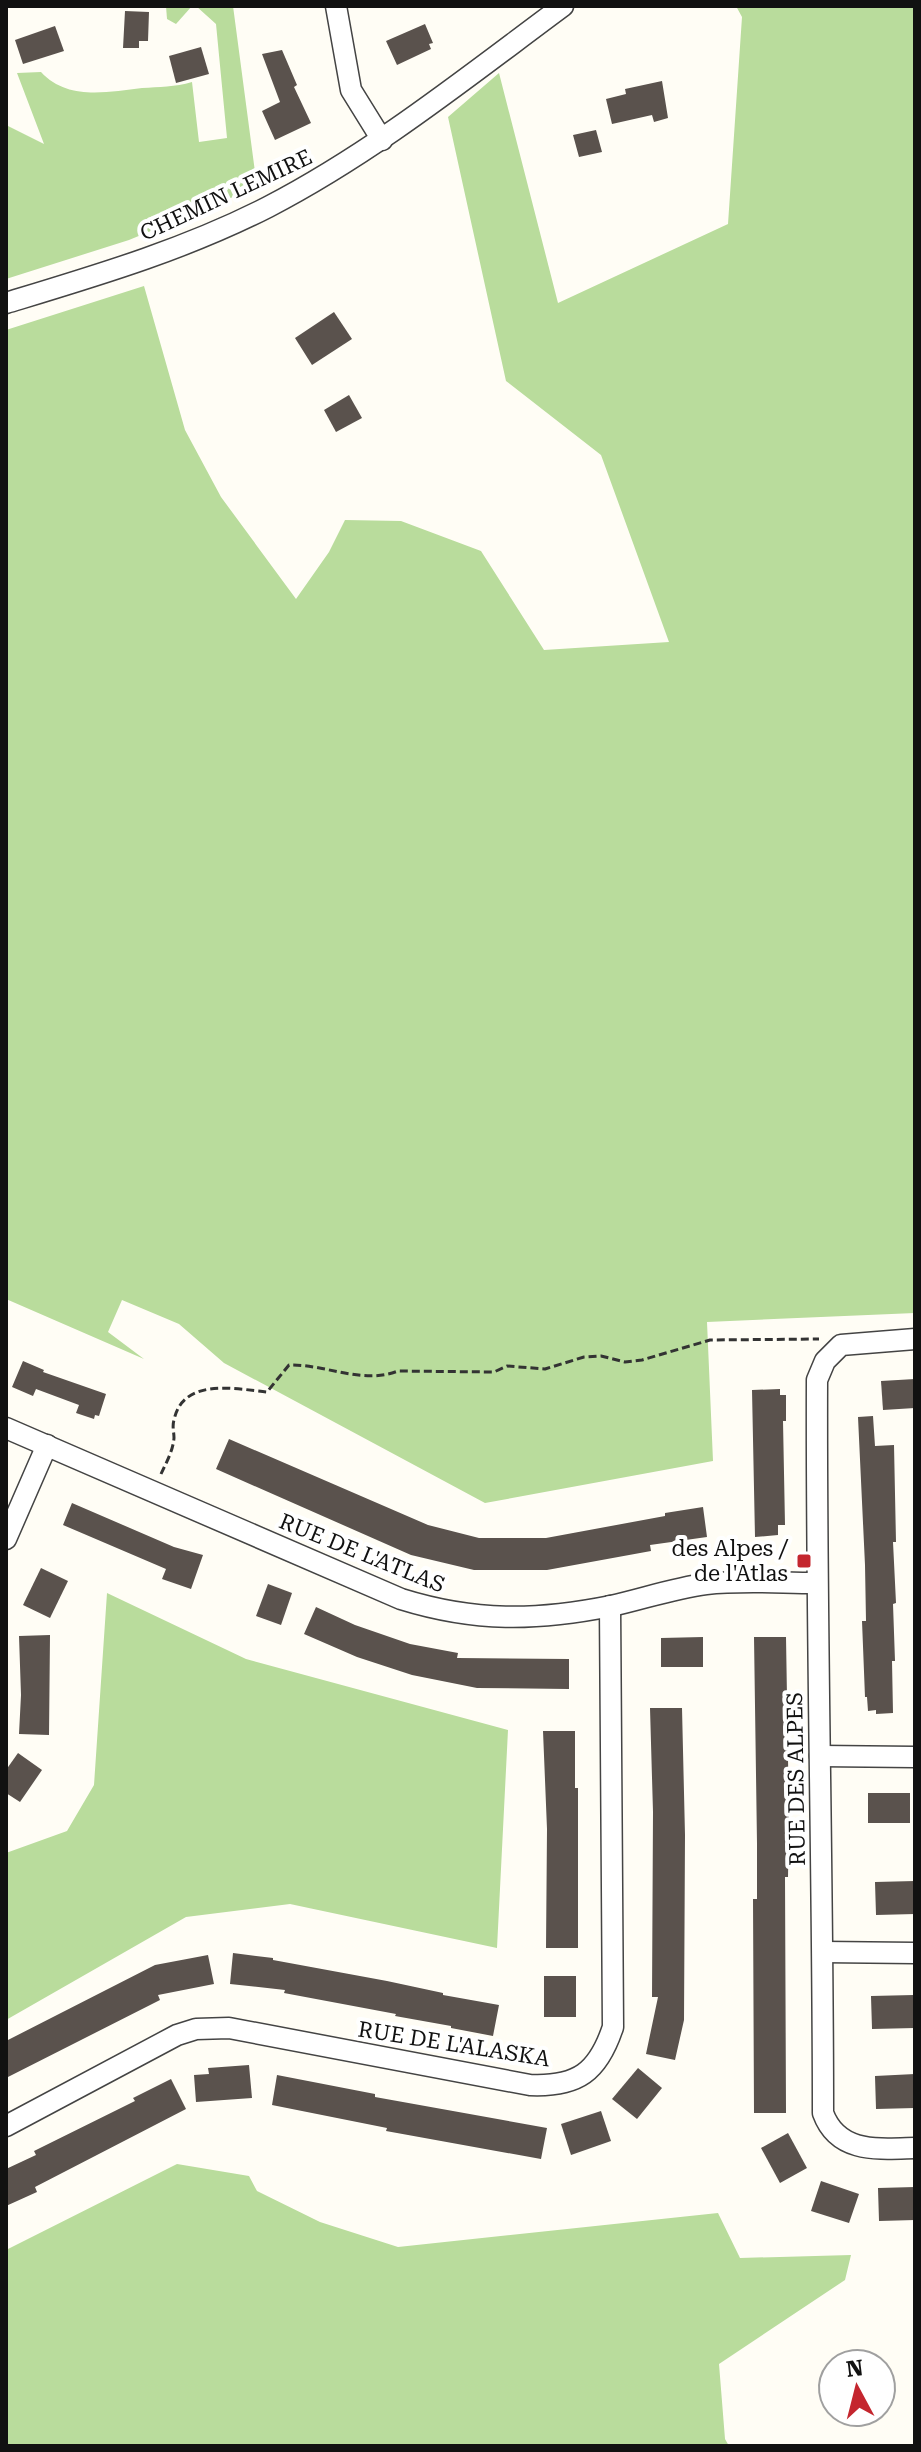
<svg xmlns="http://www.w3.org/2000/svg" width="921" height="2452" font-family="'Roboto Serif',serif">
<rect width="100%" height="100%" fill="#fffdf5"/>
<g fill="#b9dc9c">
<path d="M 166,6 L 192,6 L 176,24 L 167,19 Z"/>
<path d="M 196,6 L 233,6 L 257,187 L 129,240 L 6,279 L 6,125 L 44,144 L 17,73 L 41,72 C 68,101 107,92 142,88 C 159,87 175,87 192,82 L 199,142 L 227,138 L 216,24 Z"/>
<path d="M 736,6 L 915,6 L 915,1313 L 707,1322 L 713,1461 L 485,1503 L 224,1363 L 179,1324 L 122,1300 L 108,1332 L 144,1359 L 6,1299 L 6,330 L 144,286 L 185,430 L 221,497 L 296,599 L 329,552 L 345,520 L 401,521 L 481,551 L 544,650 L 669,642 L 601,455 L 506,381 L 448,117 L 499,73 L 558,303 L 728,224 L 742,17 Z"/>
<path d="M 107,1593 L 246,1659 L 508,1730 L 497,1948 L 290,1904 L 186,1917 L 6,2020 L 6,1853 L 67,1831 L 94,1785 Z"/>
<path d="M 177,2164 L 249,2176 L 257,2191 L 320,2222 L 398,2247 L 718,2213 L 740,2258 L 851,2255 L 845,2280 L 719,2364 L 725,2439 L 729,2446 L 6,2446 L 6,2250 Z"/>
</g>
<g fill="#5a524d">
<path d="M 125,11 L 149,12 L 148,41 L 139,41 L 139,48 L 123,48 Z"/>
<path d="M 425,24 L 433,43 L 429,44 L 431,49 L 397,65 L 386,41 Z"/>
<path d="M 55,26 L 64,51 L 23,64 L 15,40 Z"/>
<path d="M 201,47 L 209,74 L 176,83 L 169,56 Z"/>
<path d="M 282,50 L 297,85 L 294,87 L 311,123 L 275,140 L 262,111 L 280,102 L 262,54 Z"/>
<path d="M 662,81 L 668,118 L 654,122 L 652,115 L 612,124 L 606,99 L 626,94 L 625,89 Z"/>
<path d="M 596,130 L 602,152 L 579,157 L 573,135 Z"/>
<path d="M 334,312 L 352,339 L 312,365 L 295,338 Z"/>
<path d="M 349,395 L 362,418 L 336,432 L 324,410 Z"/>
<path d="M 23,1361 L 44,1370 L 43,1372 L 106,1394 L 99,1416 L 95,1415 L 94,1419 L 76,1413 L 79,1405 L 36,1389 L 33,1396 L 12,1387 Z"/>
<path d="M 915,1379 L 915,1408 L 883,1410 L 881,1381 Z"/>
<path d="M 780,1389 L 780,1395 L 786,1395 L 786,1421 L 783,1421 L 785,1525 L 778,1525 L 778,1535 L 755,1537 L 752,1390 Z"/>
<path d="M 873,1416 L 875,1446 L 894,1445 L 896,1542 L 893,1542 L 896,1603 L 893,1604 L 895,1661 L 892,1661 L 893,1713 L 876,1714 L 876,1710 L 868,1711 L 867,1697 L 865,1697 L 862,1621 L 866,1621 L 865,1565 L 858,1417 Z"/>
<path d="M 229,1439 L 428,1525 L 479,1538 L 546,1538 L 665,1516 L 665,1513 L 703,1507 L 707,1537 L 650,1545 L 651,1551 L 547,1570 L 474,1570 L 411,1555 L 216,1469 Z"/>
<path d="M 72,1503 L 174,1547 L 203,1555 L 191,1589 L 162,1579 L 166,1569 L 63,1525 Z"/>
<path d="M 41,1568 L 68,1581 L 50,1618 L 23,1605 Z"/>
<path d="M 268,1584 L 292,1593 L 281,1625 L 256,1616 Z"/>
<path d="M 316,1607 L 355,1625 L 410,1644 L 458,1653 L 457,1658 L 569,1659 L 569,1689 L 477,1688 L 412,1675 L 357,1657 L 304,1634 Z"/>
<path d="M 50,1635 L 49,1735 L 19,1734 L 21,1695 L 19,1636 Z"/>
<path d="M 703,1637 L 703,1667 L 661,1667 L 661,1638 Z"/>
<path d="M 754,1637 L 786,1637 L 789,1818 L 788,1877 L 785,1877 L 786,2113 L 754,2113 L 753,1899 L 757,1899 L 757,1843 Z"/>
<path d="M 650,1708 L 682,1708 L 685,1835 L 684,2020 L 675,2060 L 646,2054 L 658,1997 L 652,1997 L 653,1812 Z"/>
<path d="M 543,1731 L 575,1731 L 575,1788 L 578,1788 L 578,1948 L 546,1948 L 547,1829 Z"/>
<path d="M 18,1753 L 42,1770 L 20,1802 L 6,1793 L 6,1770 Z"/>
<rect x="868" y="1793" width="42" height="30"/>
<path d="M 915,1881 L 915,1914 L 876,1915 L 875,1882 Z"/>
<path d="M 233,1953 L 273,1958 L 273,1960 L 387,1981 L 443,1993 L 443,1995 L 499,2005 L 493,2036 L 451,2028 L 451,2026 L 395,2016 L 396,2014 L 284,1993 L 285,1990 L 230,1984 Z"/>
<path d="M 208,1955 L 214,1984 L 158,1995 L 160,2000 L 6,2078 L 6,2041 L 155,1965 Z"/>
<rect x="544" y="1976" width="32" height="41"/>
<path d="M 914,1995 L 915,2028 L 872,2029 L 871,1996 Z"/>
<path d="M 249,2065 L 252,2098 L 196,2102 L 194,2075 L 209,2074 L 208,2068 Z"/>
<path d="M 638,2068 L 662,2088 L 637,2119 L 612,2099 Z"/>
<path d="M 915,2074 L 915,2108 L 876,2109 L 875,2076 Z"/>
<path d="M 277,2075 L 375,2094 L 375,2097 L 547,2128 L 541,2159 L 386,2131 L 387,2128 L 272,2105 Z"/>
<path d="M 171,2079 L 186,2109 L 35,2187 L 37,2192 L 6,2206 L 6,2169 L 36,2155 L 34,2151 L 135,2101 L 133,2098 Z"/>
<path d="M 601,2111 L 611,2141 L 571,2155 L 561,2124 Z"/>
<path d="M 788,2133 L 807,2168 L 780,2183 L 761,2148 Z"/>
<path d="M 821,2181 L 859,2194 L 849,2223 L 811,2211 Z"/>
<path d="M 915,2187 L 915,2220 L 879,2221 L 878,2188 Z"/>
</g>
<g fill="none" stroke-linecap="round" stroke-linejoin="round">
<g stroke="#444" stroke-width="23">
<g id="minor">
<path d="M 336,6 L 351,90 L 382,140"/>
<path d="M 6,303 C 95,276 184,250 268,207 C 374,152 467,77 563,6"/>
<path d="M 915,1339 L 841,1345 L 825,1361 L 817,1380 C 816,1624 823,1869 823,2113 C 838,2154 879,2149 915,2148"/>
<path d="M 6,1428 L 401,1599 C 475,1622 536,1621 611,1606 C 643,1599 674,1588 706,1584 C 742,1580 780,1583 816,1583"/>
<path d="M 6,1539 L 47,1445"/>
<path d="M 820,1756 L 915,1757"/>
<path d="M 823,1952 L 915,1953"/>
<path d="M 6,2126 L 177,2035 L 196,2029 L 229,2028 L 530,2085 C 578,2087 598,2072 613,2027 L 610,1606"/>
</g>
</g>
<path stroke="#333" stroke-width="3" stroke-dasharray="8 4" stroke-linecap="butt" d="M 161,1474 C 166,1463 173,1451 174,1438 C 174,1432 172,1426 174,1420 C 183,1377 236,1389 267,1392 L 289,1365 C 326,1364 362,1385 398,1371 L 494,1372 L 507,1366 L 545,1369 L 584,1357 L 601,1356 L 625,1362 L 642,1360 L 710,1340 L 819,1339"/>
<use href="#minor" stroke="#fff" stroke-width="20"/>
</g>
<rect fill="#c4262e" stroke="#fff" stroke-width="3" x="796" y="1553" width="16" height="16" rx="4"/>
<g text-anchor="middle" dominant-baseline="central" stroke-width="8" stroke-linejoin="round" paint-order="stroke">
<g font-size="22" fill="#111" stroke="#fff">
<text transform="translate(226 195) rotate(-25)">CHEMIN LEMIRE</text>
<text transform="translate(362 1553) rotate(22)">RUE DE L'ATLAS</text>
<text transform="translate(796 1779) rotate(-91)">RUE DES ALPES</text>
<text transform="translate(454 2044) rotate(9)">RUE DE L'ALASKA</text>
</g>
<g font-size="22" fill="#111" stroke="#fff" text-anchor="end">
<text x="788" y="1548">des Alpes /<tspan x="788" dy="25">de l'Atlas</tspan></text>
</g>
</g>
<rect width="921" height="2452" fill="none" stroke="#111111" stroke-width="16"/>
<g transform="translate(857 2388) rotate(353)"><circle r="38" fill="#ffffff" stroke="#a0a0a0" stroke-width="2"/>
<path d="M0-6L14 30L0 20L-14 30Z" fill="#c4262e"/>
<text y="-12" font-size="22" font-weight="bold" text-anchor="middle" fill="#111111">N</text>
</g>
</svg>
